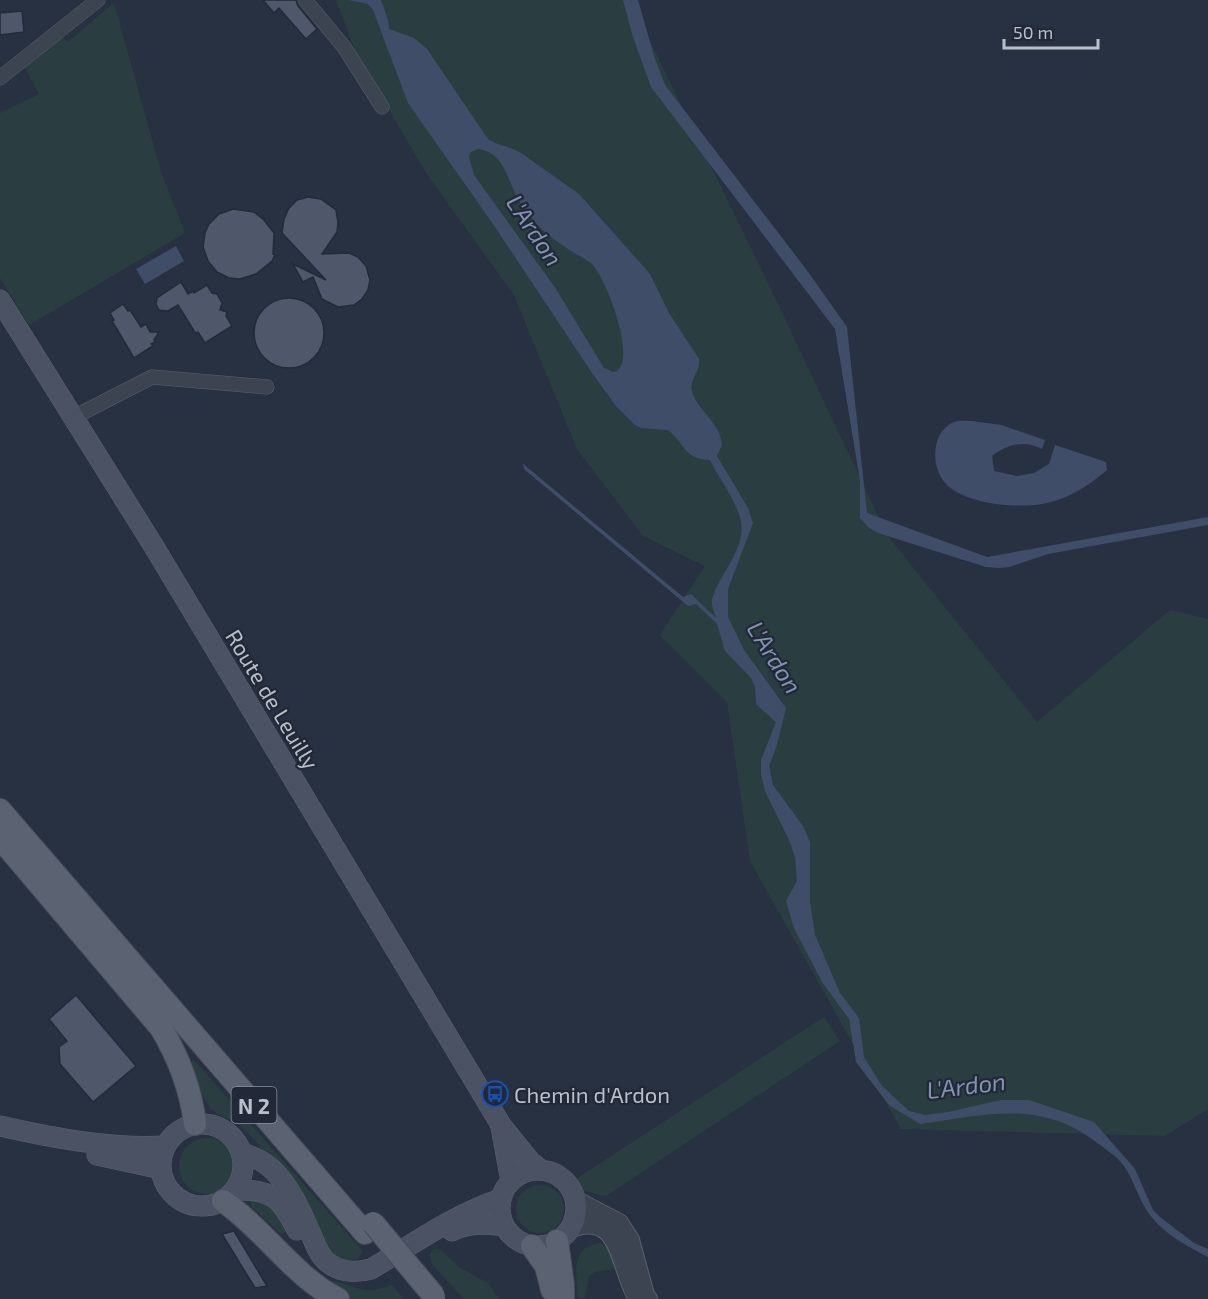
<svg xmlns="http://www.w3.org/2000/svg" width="1208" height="1299" font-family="'Exo 2',sans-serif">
<rect width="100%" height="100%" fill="#283141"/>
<g fill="#2a3e42">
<path d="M 336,0 L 630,0 L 767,281 L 887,535 L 1037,722 L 1170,610 L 1208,619 L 1208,1109 L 1165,1136 L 901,1129 L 750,861 L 727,702 L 660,635 L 705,566 L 643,536 L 577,449 L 514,295 L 426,173 L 356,53 Z"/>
<path d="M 114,3 L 161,172 L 185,233 L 29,325 L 0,278 L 0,113 L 39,94 L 23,64 L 61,35 L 68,42 Z"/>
<path d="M 824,1017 L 840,1041 L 606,1196 L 584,1191 L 576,1179 Z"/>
<path d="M 194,1060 L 361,1249 L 362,1252 L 357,1261 L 348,1264 L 328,1254 L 317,1223 L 255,1140 L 241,1126 L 211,1110 L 200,1091 L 189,1062 Z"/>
<circle cx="207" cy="1166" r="28"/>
<circle cx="540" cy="1209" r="24"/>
<path d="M 250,1197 L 266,1200 L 287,1224 L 286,1232 L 281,1234 L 251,1206 Z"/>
<path d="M 602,1243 L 615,1257 L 614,1269 L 595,1272 L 589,1276 L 585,1298 L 578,1298 C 576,1274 570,1245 602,1243 Z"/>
<path d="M 434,1248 L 440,1250 L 460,1268 L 488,1283 L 496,1295 L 502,1299 L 464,1299 L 432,1264 L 430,1254 Z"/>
<path d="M 325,1281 C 351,1279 356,1299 392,1285 L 404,1299 L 352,1299 Z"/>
</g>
<g fill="#3f4d69" fill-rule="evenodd">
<path d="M 349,0 L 381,0 L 388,20 L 389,29 L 414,38 L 427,49 L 488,139 C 498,146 510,146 521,153 L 579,194 L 650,274 L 669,313 L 699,359 C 701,371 689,378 692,391 C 697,411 720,421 722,445 L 717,456 L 748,508 L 753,523 L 728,589 L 728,617 L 744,650 L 786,708 L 777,745 L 769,766 L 773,785 L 803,826 L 810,842 L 810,901 L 815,935 L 840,993 L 859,1018 L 864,1057 L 882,1086 L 909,1111 L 925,1115 L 948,1112 L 1001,1100 L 1029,1100 L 1094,1122 L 1135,1169 L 1153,1210 L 1160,1217 L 1194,1243 L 1208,1249 L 1208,1257 C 1185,1245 1162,1233 1147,1211 C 1138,1197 1133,1179 1124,1166 C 1117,1156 1105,1149 1096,1142 C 1040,1099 984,1115 920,1124 L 889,1105 L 856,1062 L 849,1019 L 822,982 L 794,928 L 786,901 L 797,881 L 795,858 L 790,842 L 765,791 L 761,774 L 761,760 L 776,722 L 756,704 L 755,687 L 751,678 L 725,651 L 717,624 L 696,604 L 688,606 L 531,475 L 525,470 L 522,463 L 683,597 L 691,594 L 716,618 C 715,613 711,606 712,600 C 718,575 746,550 741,522 C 738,504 719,478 710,460 C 683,459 686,444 668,430 L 641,428 L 635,425 L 616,406 L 592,373 L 495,227 L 408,103 L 373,10 L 368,4 ZM 478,149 C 503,152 507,177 516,195 C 520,203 527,211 532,218 C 544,234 558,242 574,253 C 580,256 588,260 593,265 C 607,281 636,357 617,371 L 613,372 L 604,368 L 556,289 L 474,175 L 469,157 L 471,152 Z"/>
<path d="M 623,0 L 638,0 L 654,56 L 665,85 L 806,269 L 847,327 L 867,513 L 987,557 L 1208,517 L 1208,525 L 1048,554 L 1009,567 L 999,568 L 986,567 L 878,533 L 868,527 L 860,518 L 860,481 L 835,329 L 651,87 L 633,37 Z"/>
<path d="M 176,246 L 184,261 L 145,284 L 136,269 Z"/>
<path d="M 972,421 L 1001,425 L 1045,440 L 1042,449 C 1024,440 1008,444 992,456 L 994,471 L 1017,476 L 1034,473 L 1049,464 L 1055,445 L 1106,462 L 1107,470 C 1092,483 1074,495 1055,501 C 1026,510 971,506 948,486 C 930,470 930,432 954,422 C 959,420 967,421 972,421 Z"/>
</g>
<g fill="#4e586a" stroke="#232a38" stroke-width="1.5">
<path d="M 263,0 L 296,0 L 298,6 L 317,29 L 306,39 L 279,8 L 274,13 Z"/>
<path d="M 22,11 L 24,32 L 0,35 L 0,13 Z"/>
<path d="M 308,197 L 321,199 L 336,210 L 338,222 L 337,232 L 322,254 L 349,253 L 358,257 L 366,266 L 370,280 L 368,290 L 362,299 L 354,305 L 338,307 L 322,299 L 313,277 L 303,282 L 293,264 L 326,280 L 282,233 L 284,219 L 289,208 L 297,200 Z"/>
<path d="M 233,209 L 254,212 L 264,220 L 274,233 L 273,254 L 275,255 L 272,261 L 256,274 L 240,279 L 229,278 L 217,272 L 208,261 L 203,247 L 205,233 L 209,224 L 219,214 Z"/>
<path d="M 181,282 L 188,294 L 193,291 L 194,293 L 207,285 L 212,293 L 217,294 L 222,303 L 220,310 L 227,312 L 226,316 L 232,326 L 205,343 L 198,332 L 196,334 L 178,305 L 168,311 L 159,310 L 156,304 L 157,298 Z"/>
<circle cx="289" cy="333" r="35"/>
<path d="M 123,304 L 128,311 L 130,310 L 141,327 L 146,324 L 150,332 L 159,332 L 154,340 L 155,342 L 151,344 L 153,346 L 134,358 L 112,321 L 114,320 L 110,313 Z"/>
<path d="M 76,995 L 136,1066 L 93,1102 L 60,1064 L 59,1047 L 67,1041 L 49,1019 Z"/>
<path d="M 234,1231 L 267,1286 L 255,1288 L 222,1234 Z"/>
</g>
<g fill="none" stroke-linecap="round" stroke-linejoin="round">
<g stroke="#5a616e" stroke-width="15">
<g id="minor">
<path d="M 305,0 L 344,47 L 382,107"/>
<path d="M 0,78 L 98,0"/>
<path d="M 74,417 L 152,377 L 267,387"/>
</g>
</g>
<g stroke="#5a616e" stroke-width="20">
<g id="tertiary">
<path d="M 575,1200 L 619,1223 L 630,1240 L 645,1295 L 648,1299"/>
<path d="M 571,1228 C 622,1209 619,1268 637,1297"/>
</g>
</g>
<g stroke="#5a616e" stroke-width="21">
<g id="secondary">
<path d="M 0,300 L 153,545 L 501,1125 L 531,1162 L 541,1170"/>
<circle cx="202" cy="1165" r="41"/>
<path d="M 0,1126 C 53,1138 111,1149 165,1146"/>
<path d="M 501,1127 L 511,1181"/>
<path d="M 241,1152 C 253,1157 264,1161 273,1170 C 290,1187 300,1209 309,1230 C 314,1240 318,1255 327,1262 C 340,1273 356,1273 371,1269 C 410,1246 458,1212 501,1199"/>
<path d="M 97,1155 L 161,1169"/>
<circle cx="538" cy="1208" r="38"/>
<path d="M 235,1190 C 272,1189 281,1198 297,1230"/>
<path d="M 452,1231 C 469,1222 485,1224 504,1226"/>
</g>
</g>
<g stroke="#464c5a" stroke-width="24">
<g id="primary">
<path d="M 0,810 L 365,1233"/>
<path d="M 0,838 L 161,1028 C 179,1058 191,1090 195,1124"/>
<path d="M 223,1201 C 264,1229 294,1277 338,1299"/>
<path d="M 557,1241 L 563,1285 L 563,1299"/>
<path d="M 532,1246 L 546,1266 L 552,1290"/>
</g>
</g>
<use href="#minor" stroke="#3c4351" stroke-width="14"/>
<use href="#tertiary" stroke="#3c4351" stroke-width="18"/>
<use href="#secondary" stroke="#4b5264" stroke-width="20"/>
<use href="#primary" stroke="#5b6271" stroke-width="22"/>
<g stroke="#464c5a" stroke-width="24" stroke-linecap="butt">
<path id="primary-bridge" d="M 373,1223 L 434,1296"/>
</g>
<use href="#primary-bridge" stroke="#5b6271" stroke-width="22"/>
</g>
<defs>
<g id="bus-ring" transform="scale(1.35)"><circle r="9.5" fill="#212837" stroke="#1a4fb4" stroke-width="1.5"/><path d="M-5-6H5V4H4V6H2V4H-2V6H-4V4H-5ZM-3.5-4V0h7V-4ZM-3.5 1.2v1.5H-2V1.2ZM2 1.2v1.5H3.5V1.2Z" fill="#1a4fb4"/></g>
</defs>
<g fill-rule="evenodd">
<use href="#bus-ring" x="495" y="1094"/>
</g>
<g text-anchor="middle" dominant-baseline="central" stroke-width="4.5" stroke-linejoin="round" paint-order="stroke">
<rect fill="#212837" stroke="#8b929f" stroke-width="1.5" x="231.5" y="1087" width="45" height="36" rx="4.5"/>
<g font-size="21" font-weight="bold" fill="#b9bfcb">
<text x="254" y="1105">N 2</text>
</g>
<g font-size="22" fill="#b9bfcb" stroke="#212837">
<text transform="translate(273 699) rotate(59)">Route de Leuilly</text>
</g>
<g font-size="22" fill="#b9bfcb" stroke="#212837" text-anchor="start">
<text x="514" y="1094">Chemin d'Ardon</text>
</g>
<g font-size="24" font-style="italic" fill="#8393b1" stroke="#212837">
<text transform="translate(535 230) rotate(56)">L'Ardon</text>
<text transform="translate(775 657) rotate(58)">L'Ardon</text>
<text transform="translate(966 1085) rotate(-7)">L'Ardon</text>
</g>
</g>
<path d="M1004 39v9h94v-9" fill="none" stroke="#b9bfcb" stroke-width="3"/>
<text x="1013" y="39" font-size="18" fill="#b9bfcb" stroke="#212837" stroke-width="4.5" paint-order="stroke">50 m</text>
</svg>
